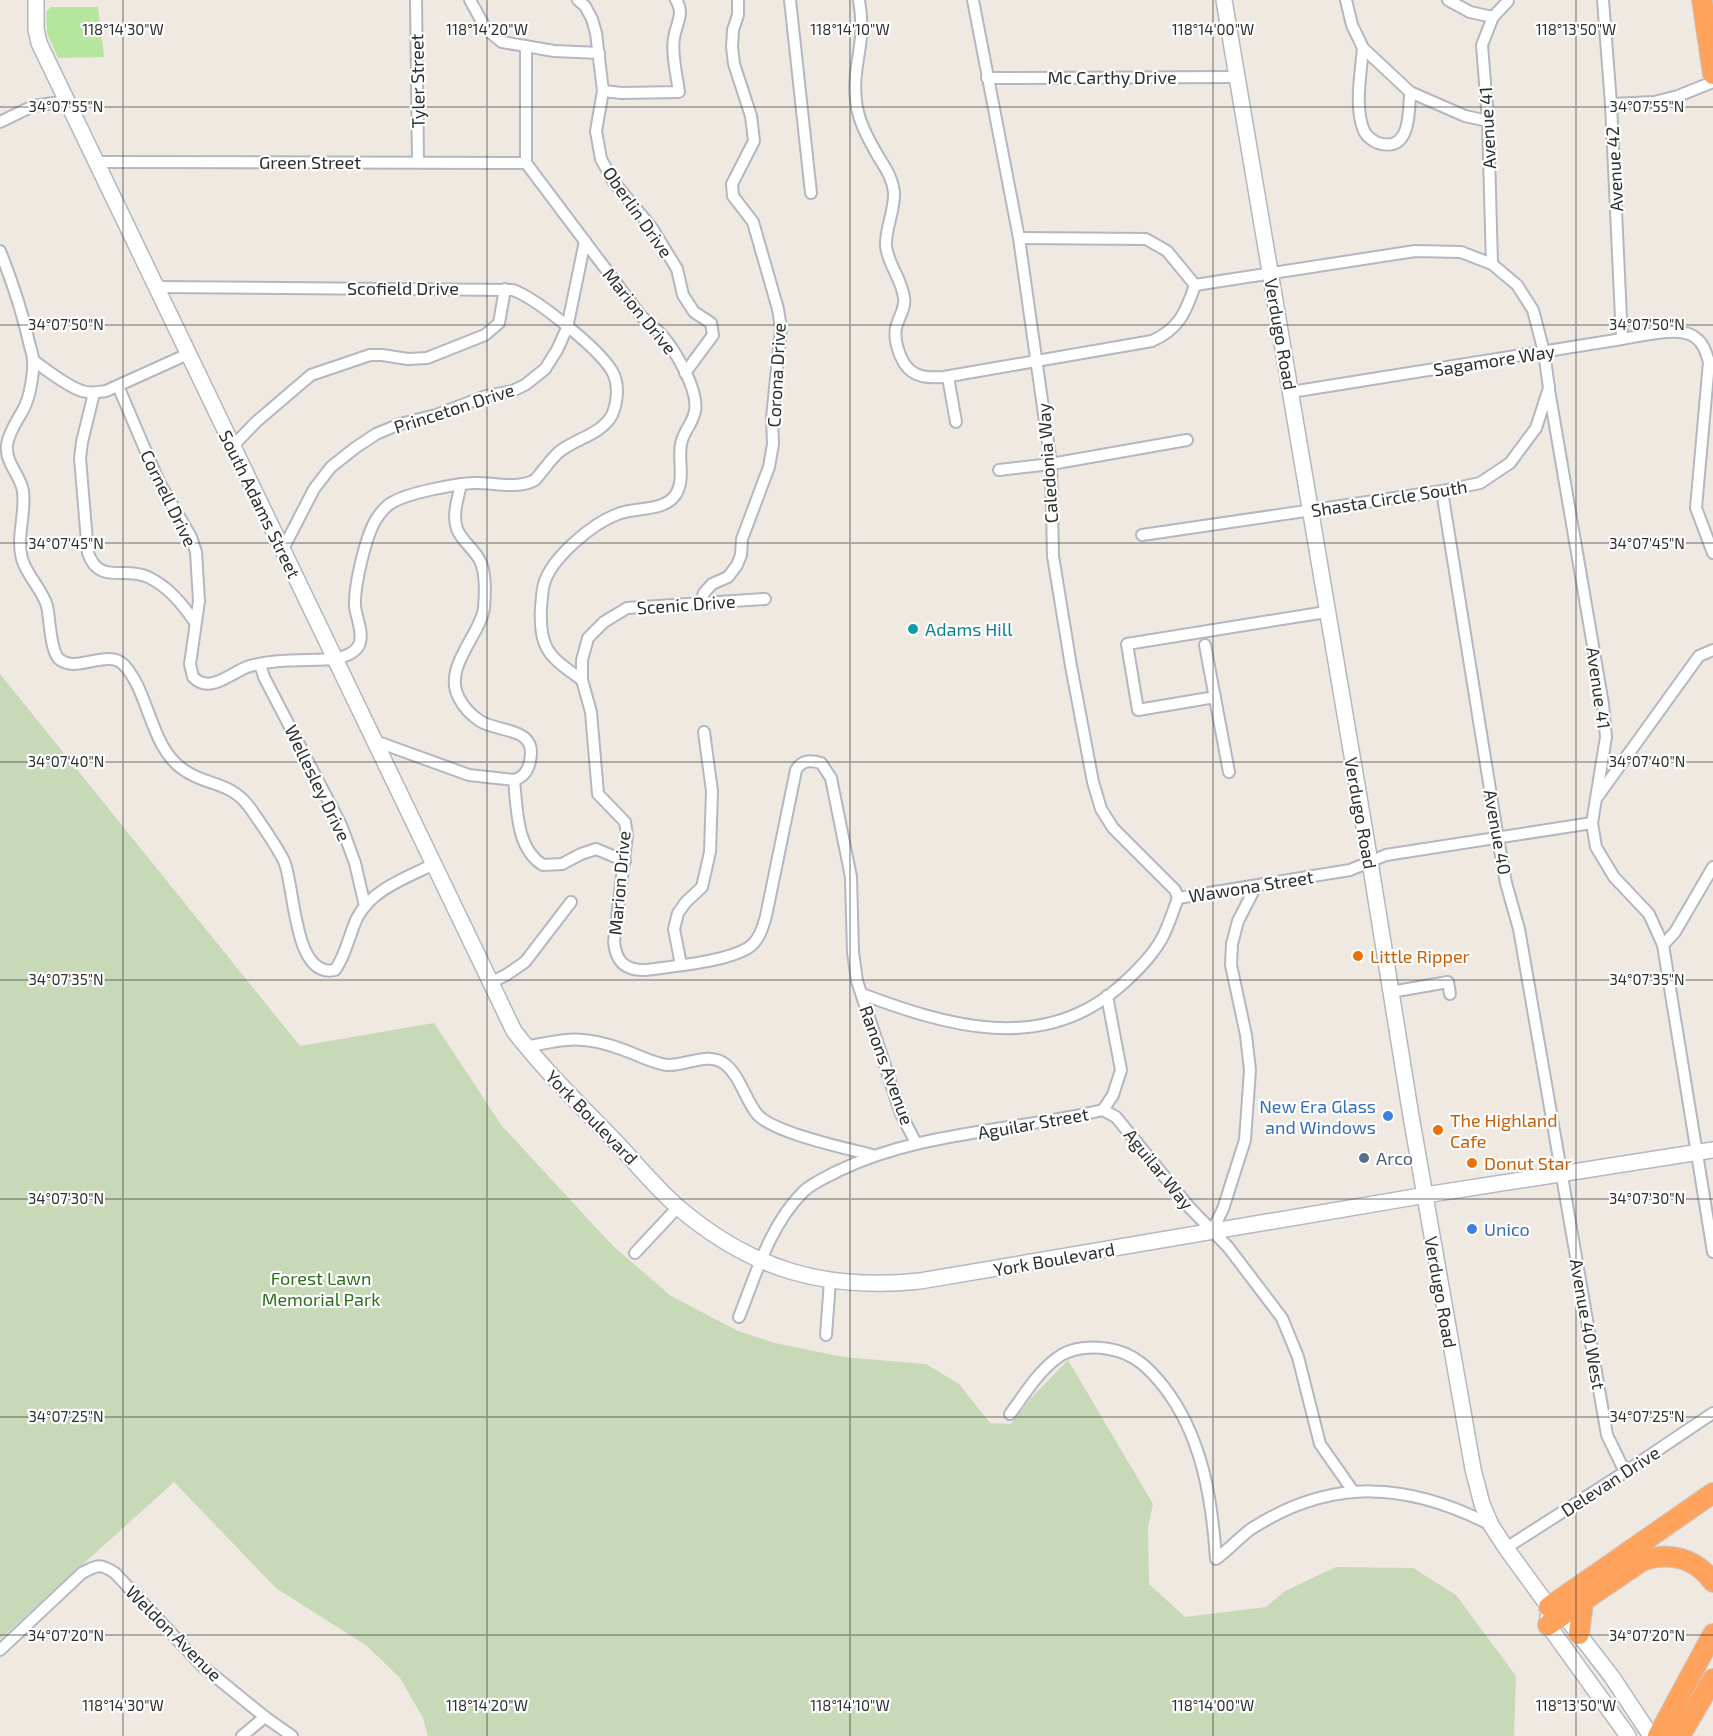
<svg xmlns="http://www.w3.org/2000/svg" width="1713" height="1736" font-family="'Exo 2',sans-serif">
<rect width="100%" height="100%" fill="#efe9e1"/>
<path fill="#b6e59e" d="M 51,7 L 98,7 L 104,57 L 58,58 L 47,33 L 46,12 Z"/>
<path fill="#c8d9b8" d="M 0,674 L 300,1046 L 434,1023 L 502,1126 L 613,1246 L 671,1296 L 738,1331 L 775,1343 L 843,1357 L 926,1364 L 959,1384 L 990,1423 L 1011,1424 L 1031,1398 L 1068,1360 L 1153,1504 L 1148,1527 L 1149,1584 L 1185,1617 L 1266,1607 L 1285,1591 L 1336,1567 L 1413,1568 L 1456,1595 L 1516,1676 L 1514,1736 L 428,1736 L 423,1718 L 400,1678 L 367,1646 L 276,1588 L 174,1482 L 0,1639 Z"/>
<g fill="none" stroke-linecap="round" stroke-linejoin="round">
<g stroke="#b4b7c1" stroke-width="14">
<g id="street">
<path d="M 416,0 L 418,161"/>
<path d="M 470,0 L 486,29 L 502,42 L 554,51 L 599,53"/>
<path d="M 578,0 L 585,6 L 592,19 L 596,33 L 603,91 L 596,131 L 601,159 L 613,181 L 652,228 L 677,269 L 683,295 L 694,312 L 711,323 L 713,335 L 685,373"/>
<path d="M 790,0 L 811,193"/>
<path d="M 859,0 C 861,12 862,25 861,37 C 859,58 853,78 856,100 C 857,116 865,133 873,147 C 881,163 892,174 894,192 C 895,211 885,228 886,246 C 888,265 902,279 904,298 C 906,308 898,318 896,328 C 894,339 898,353 904,363 C 913,378 929,378 944,377 L 1152,341 C 1179,329 1186,312 1195,285"/>
<path d="M 973,0 L 1019,238 L 1051,464 L 1053,556 L 1071,666 L 1093,782 L 1101,809 L 1113,828 L 1175,890 L 1178,898"/>
<path d="M 1346,0 L 1352,25 L 1363,48 L 1410,92 L 1465,116 L 1488,121"/>
<path d="M 1448,0 L 1470,12 L 1493,17"/>
<path d="M 1603,0 L 1611,104 L 1622,339"/>
<path d="M 526,46 L 526,163 L 641,316 C 648,322 655,328 661,334 C 675,350 699,390 695,411 C 693,423 683,432 681,444 C 678,460 685,480 676,494 C 665,512 635,507 618,514 C 593,523 551,558 544,584 C 542,591 542,599 541,607 C 539,650 549,656 582,680"/>
<path d="M 1363,48 C 1361,72 1354,108 1364,131 C 1367,137 1375,143 1382,144 C 1411,150 1409,110 1410,92"/>
<path d="M 987,78 L 1237,77"/>
<path d="M 603,91 L 622,93 L 679,92 C 677,77 671,52 674,38 C 676,24 685,13 676,0"/>
<path d="M 1611,104 L 1654,102 L 1678,96 L 1713,82"/>
<path d="M 0,122 L 33,106 L 67,101"/>
<path d="M 95,162 L 526,163"/>
<path d="M 1019,238 L 1146,239 L 1167,251 L 1195,285"/>
<path d="M 0,251 C 12,281 22,311 29,342 C 30,348 33,354 33,360 C 34,372 30,397 24,408 C 18,420 9,431 7,445 C 5,463 20,474 23,491 C 26,514 16,536 22,559 C 27,576 42,589 47,606 C 50,619 50,650 59,659 C 76,674 108,648 124,665 C 150,693 150,748 184,770 C 206,786 231,781 250,808 C 261,824 275,843 284,861 C 295,886 293,979 335,970 C 346,955 349,935 357,918 C 372,889 406,878 434,864"/>
<path d="M 1492,264 L 1488,121 L 1482,45 L 1493,17 L 1508,1"/>
<path d="M 33,360 C 46,370 67,386 82,391 C 90,394 98,392 106,391 L 188,354"/>
<path d="M 948,377 L 956,422"/>
<path d="M 118,386 L 159,482 L 191,537 L 196,552 L 199,601 L 190,664 L 193,677 C 210,694 229,674 247,667 C 274,658 307,661 335,659 C 344,657 358,652 360,642 C 363,631 356,617 355,606 C 354,586 366,534 377,518 C 381,512 387,505 393,502 C 408,493 455,484 473,483 C 493,482 516,490 535,480 C 543,471 550,460 559,452 C 575,439 602,434 612,415 C 617,404 619,387 614,375 C 604,352 537,299 513,290 L 158,287"/>
<path d="M 1549,390 L 1603,704 L 1606,737 L 1592,823 L 1596,847 L 1614,877 L 1649,914 L 1663,945 L 1713,1252"/>
<path d="M 1291,392 L 1622,339 C 1641,336 1681,325 1696,338 C 1704,344 1706,353 1709,362 L 1696,508 L 1713,553"/>
<path d="M 94,393 L 82,442 L 80,458 L 88,553 C 99,585 124,566 148,577 C 169,587 182,604 195,622"/>
<path d="M 232,447 L 256,422 L 311,375 L 370,355 L 382,355 L 408,359 L 427,358 L 485,335 L 499,323 L 505,289"/>
<path d="M 999,470 L 1051,464 L 1187,440"/>
<path d="M 461,484 C 458,498 452,515 457,529 C 462,542 476,550 481,563 C 486,575 485,596 484,608 C 481,634 442,668 459,698 C 464,708 471,715 480,721 C 498,733 538,726 530,761 C 528,771 524,777 514,780"/>
<path d="M 1442,491 L 1498,839 L 1506,883 L 1519,929 L 1607,1435 L 1625,1472"/>
<path d="M 1142,535 L 1442,491 L 1480,483 L 1510,463 L 1536,428 L 1549,388 L 1544,352 L 1533,310 L 1517,285 L 1492,264 L 1461,252 L 1415,251 L 1195,285"/>
<path d="M 282,551 L 314,489 L 331,467 L 355,448 L 376,434 L 400,424 L 436,415 L 486,396 L 512,391 L 525,385 L 545,369 L 557,350 L 567,328 L 585,241"/>
<path d="M 765,599 L 627,608 L 604,622 L 588,638 L 582,660 L 582,680 L 591,712 L 598,794 L 625,822 L 627,835 L 614,942 C 616,962 626,971 646,970 C 674,966 725,962 748,948 C 759,941 763,927 766,916 L 796,770 C 802,760 810,760 821,763 L 831,778 L 851,877 L 853,952 L 857,981 L 901,1114 L 916,1143"/>
<path d="M 701,602 L 704,593 L 712,584 L 728,577 L 737,565 L 741,555 L 742,539 L 769,467 L 773,444 L 772,418 L 781,328 L 778,309 L 753,222 L 733,196 L 732,184 L 754,141 L 751,116 L 734,64 L 732,47 L 733,30 L 738,15 L 738,0"/>
<path d="M 1205,645 L 1229,772"/>
<path d="M 260,664 L 264,677 L 341,825 L 355,863 L 365,906"/>
<path d="M 1215,697 L 1138,710 L 1127,644 L 1326,612"/>
<path d="M 375,741 L 469,775 L 514,780 C 517,808 516,849 543,865 L 562,864 L 581,854 L 596,849 L 625,861"/>
<path d="M 1598,796 L 1699,656 L 1713,650"/>
<path d="M 1663,945 L 1675,932 L 1713,867"/>
<path d="M 681,965 L 674,929 L 678,913 L 686,902 L 702,887 L 710,852 L 712,791 L 704,732"/>
<path d="M 490,983 L 506,975 L 525,962 L 571,902"/>
<path d="M 1391,992 L 1448,982 L 1450,994"/>
<path d="M 862,994 C 947,1026 1041,1054 1118,988 C 1134,974 1150,959 1161,940 C 1168,928 1173,911 1178,898 L 1350,870 L 1386,855 L 1592,823"/>
<path d="M 526,1047 C 567,1038 584,1035 624,1050 C 638,1055 652,1063 667,1065 C 686,1066 708,1051 725,1064 C 740,1076 745,1099 757,1114 C 773,1133 846,1148 872,1155"/>
<path d="M 1103,1110 L 1116,1117 L 1190,1208 L 1228,1247 L 1282,1318 L 1298,1357 L 1320,1444 L 1353,1491"/>
<path d="M 1212,1231 L 1223,1209 L 1245,1140 L 1250,1070 L 1246,1035 L 1231,965 L 1232,944 L 1238,921 L 1256,886"/>
<path d="M 635,1253 L 678,1207"/>
<path d="M 739,1317 C 756,1274 770,1225 803,1192 C 812,1183 827,1177 838,1171 C 921,1131 1015,1131 1103,1110 L 1113,1095 L 1121,1070 L 1107,996"/>
<path d="M 826,1335 L 830,1281"/>
<path d="M 1010,1414 C 1024,1395 1038,1372 1057,1358 C 1071,1347 1093,1346 1109,1349 C 1134,1353 1149,1368 1164,1387 C 1202,1436 1212,1499 1216,1559 C 1228,1550 1239,1538 1251,1529 C 1332,1477 1408,1482 1491,1525"/>
<path d="M 1506,1548 L 1625,1472 L 1713,1413"/>
<path d="M 0,1650 L 82,1573 C 97,1565 100,1563 115,1573 L 201,1665 L 265,1717 L 292,1736"/>
<path d="M 242,1736 L 265,1717"/>
</g>
</g>
<g stroke="#b4b7c1" stroke-width="18">
<g id="secondary">
<path d="M 36,0 L 36,29 L 39,43 L 514,1031 C 544,1070 579,1104 613,1139 C 635,1162 655,1187 679,1208 C 752,1270 826,1291 920,1281 L 1438,1193 L 1713,1150"/>
<path d="M 1224,0 L 1370,862 L 1411,1116 L 1473,1469 L 1482,1504 L 1491,1525 L 1506,1548 L 1549,1607 L 1564,1615 L 1612,1677 L 1651,1736"/>
<path d="M 1548,1616 L 1548,1625 L 1628,1736"/>
</g>
</g>
<g stroke="#c9c9c9" stroke-width="22">
<g id="highway">
<path d="M 1702,0 L 1713,74"/>
<path d="M 1549,1607 L 1713,1493"/>
<path d="M 1548,1625 L 1642,1561 C 1669,1551 1696,1558 1713,1582"/>
<path d="M 1579,1634 L 1583,1603"/>
<path d="M 1658,1736 L 1713,1634"/>
<path d="M 1680,1736 L 1713,1679"/>
</g>
</g>
<use href="#street" stroke="#fff" stroke-width="10"/>
<use href="#secondary" stroke="#fff" stroke-width="15"/>
<use href="#highway" stroke="#ffa35c" stroke-width="20"/>
</g>
<path fill="none" stroke="#2e2e2e" stroke-width="1.5" stroke-opacity="0.45" d="M 123,0 L 123,1736M 487,0 L 487,1736M 850,0 L 850,1736M 1213,0 L 1213,1736M 1576,0 L 1576,1736M 0,107 L 1713,107M 0,325 L 1713,325M 0,543 L 1713,543M 0,762 L 1713,762M 0,980 L 1713,980M 0,1199 L 1713,1199M 0,1417 L 1713,1417M 0,1635 L 1713,1635"/>
<circle fill="#0f9aa8" stroke="#fff" stroke-width="2" cx="913" cy="629" r="6"/>
<g fill="#e8710a" stroke="#fff" stroke-width="2">
<circle cx="1358" cy="956" r="6"/>
<circle cx="1438" cy="1130" r="6"/>
<circle cx="1472" cy="1163" r="6"/>
</g>
<g fill="#3f7fe0" stroke="#fff" stroke-width="2">
<circle cx="1388" cy="1116" r="6"/>
<circle cx="1472" cy="1229" r="6"/>
</g>
<circle fill="#5c6f8a" stroke="#fff" stroke-width="2" cx="1364" cy="1158" r="6"/>
<g text-anchor="middle" dominant-baseline="central" stroke-width="4.5" stroke-linejoin="round" paint-order="stroke">
<g font-size="18" fill="#2e2e2e" stroke="#fff">
<text x="1112" y="77">Mc Carthy Drive</text>
<text transform="translate(417 81) rotate(-91)">Tyler Street</text>
<text transform="translate(1487 128) rotate(-93)">Avenue 41</text>
<text x="310" y="162">Green Street</text>
<text transform="translate(1614 169) rotate(-93)">Avenue 42</text>
<text transform="translate(638 212) rotate(55)">Oberlin Drive</text>
<text x="403" y="288">Scofield Drive</text>
<text transform="translate(640 311) rotate(51)">Marion Drive</text>
<text transform="translate(1281 334) rotate(80)">Verdugo Road</text>
<text transform="translate(1494 360) rotate(-9)">Sagamore Way</text>
<text transform="translate(776 375) rotate(-87)">Corona Drive</text>
<text transform="translate(454 408) rotate(-18)">Princeton Drive</text>
<text transform="translate(1047 463) rotate(-94)">Caledonia Way</text>
<text transform="translate(169 498) rotate(64)">Cornell Drive</text>
<text transform="translate(1389 498) rotate(-9)">Shasta Circle South</text>
<text transform="translate(260 504) rotate(64)">South Adams Street</text>
<text transform="translate(686 604) rotate(-4)">Scenic Drive</text>
<text transform="translate(1599 688) rotate(82)">Avenue 41</text>
<text transform="translate(318 783) rotate(64)">Wellesley Drive</text>
<text transform="translate(1361 813) rotate(80)">Verdugo Road</text>
<text transform="translate(1498 832) rotate(80)">Avenue 40</text>
<text transform="translate(619 883) rotate(-85)">Marion Drive</text>
<text transform="translate(1251 886) rotate(-9)">Wawona Street</text>
<text transform="translate(887 1065) rotate(70)">Ranons Avenue</text>
<text transform="translate(592 1117) rotate(46)">York Boulevard</text>
<text transform="translate(1033 1123) rotate(-10)">Aguilar Street</text>
<text transform="translate(1159 1169) rotate(51)">Aguilar Way</text>
<text transform="translate(1054 1259) rotate(-10)">York Boulevard</text>
<text transform="translate(1441 1292) rotate(80)">Verdugo Road</text>
<text transform="translate(1588 1324) rotate(80)">Avenue 40 West</text>
<text transform="translate(1610 1481) rotate(-33)">Delevan Drive</text>
<text transform="translate(174 1633) rotate(45)">Weldon Avenue</text>
</g>
<g font-size="18" fill="#0d838f" stroke="#fff" text-anchor="start">
<text x="925" y="629">Adams Hill</text>
</g>
<g font-size="18" fill="#c56008" stroke="#fff" text-anchor="start">
<text x="1370" y="956">Little Ripper</text>
<text x="1450" y="1120">The Highland<tspan x="1450" dy="21">Cafe</tspan></text>
<text x="1484" y="1163">Donut Star</text>
</g>
<g font-size="18" fill="#366cbe" stroke="#fff" text-anchor="end">
<text x="1376" y="1106">New Era Glass<tspan x="1376" dy="21">and Windows</tspan></text>
<text x="1484" y="1229" text-anchor="start">Unico</text>
</g>
<g font-size="18" fill="#4e5e75" stroke="#fff" text-anchor="start">
<text x="1376" y="1158">Arco</text>
</g>
<g font-size="18" fill="#2c6e1b" stroke="#fff">
<text x="321" y="1278">Forest Lawn<tspan x="321" dy="21">Memorial Park</tspan></text>
</g>
</g>
<g font-size="15" text-anchor="middle" fill="#2e2e2e" stroke="#fff" stroke-width="4.5" stroke-linejoin="round" paint-order="stroke">
<text x="123" y="35">118°14'30"W</text>
<text x="487" y="35">118°14'20"W</text>
<text x="850" y="35">118°14'10"W</text>
<text x="1213" y="35">118°14'00"W</text>
<text x="1576" y="35">118°13'50"W</text>
<text x="66" y="112">34°07'55"N</text>
<text x="1647" y="112">34°07'55"N</text>
<text x="66" y="330">34°07'50"N</text>
<text x="1647" y="330">34°07'50"N</text>
<text x="66" y="549">34°07'45"N</text>
<text x="1647" y="549">34°07'45"N</text>
<text x="66" y="767">34°07'40"N</text>
<text x="1647" y="767">34°07'40"N</text>
<text x="66" y="985">34°07'35"N</text>
<text x="1647" y="985">34°07'35"N</text>
<text x="66" y="1204">34°07'30"N</text>
<text x="1647" y="1204">34°07'30"N</text>
<text x="66" y="1422">34°07'25"N</text>
<text x="1647" y="1422">34°07'25"N</text>
<text x="66" y="1641">34°07'20"N</text>
<text x="1647" y="1641">34°07'20"N</text>
<text x="123" y="1711">118°14'30"W</text>
<text x="487" y="1711">118°14'20"W</text>
<text x="850" y="1711">118°14'10"W</text>
<text x="1213" y="1711">118°14'00"W</text>
<text x="1576" y="1711">118°13'50"W</text>
</g>
</svg>
